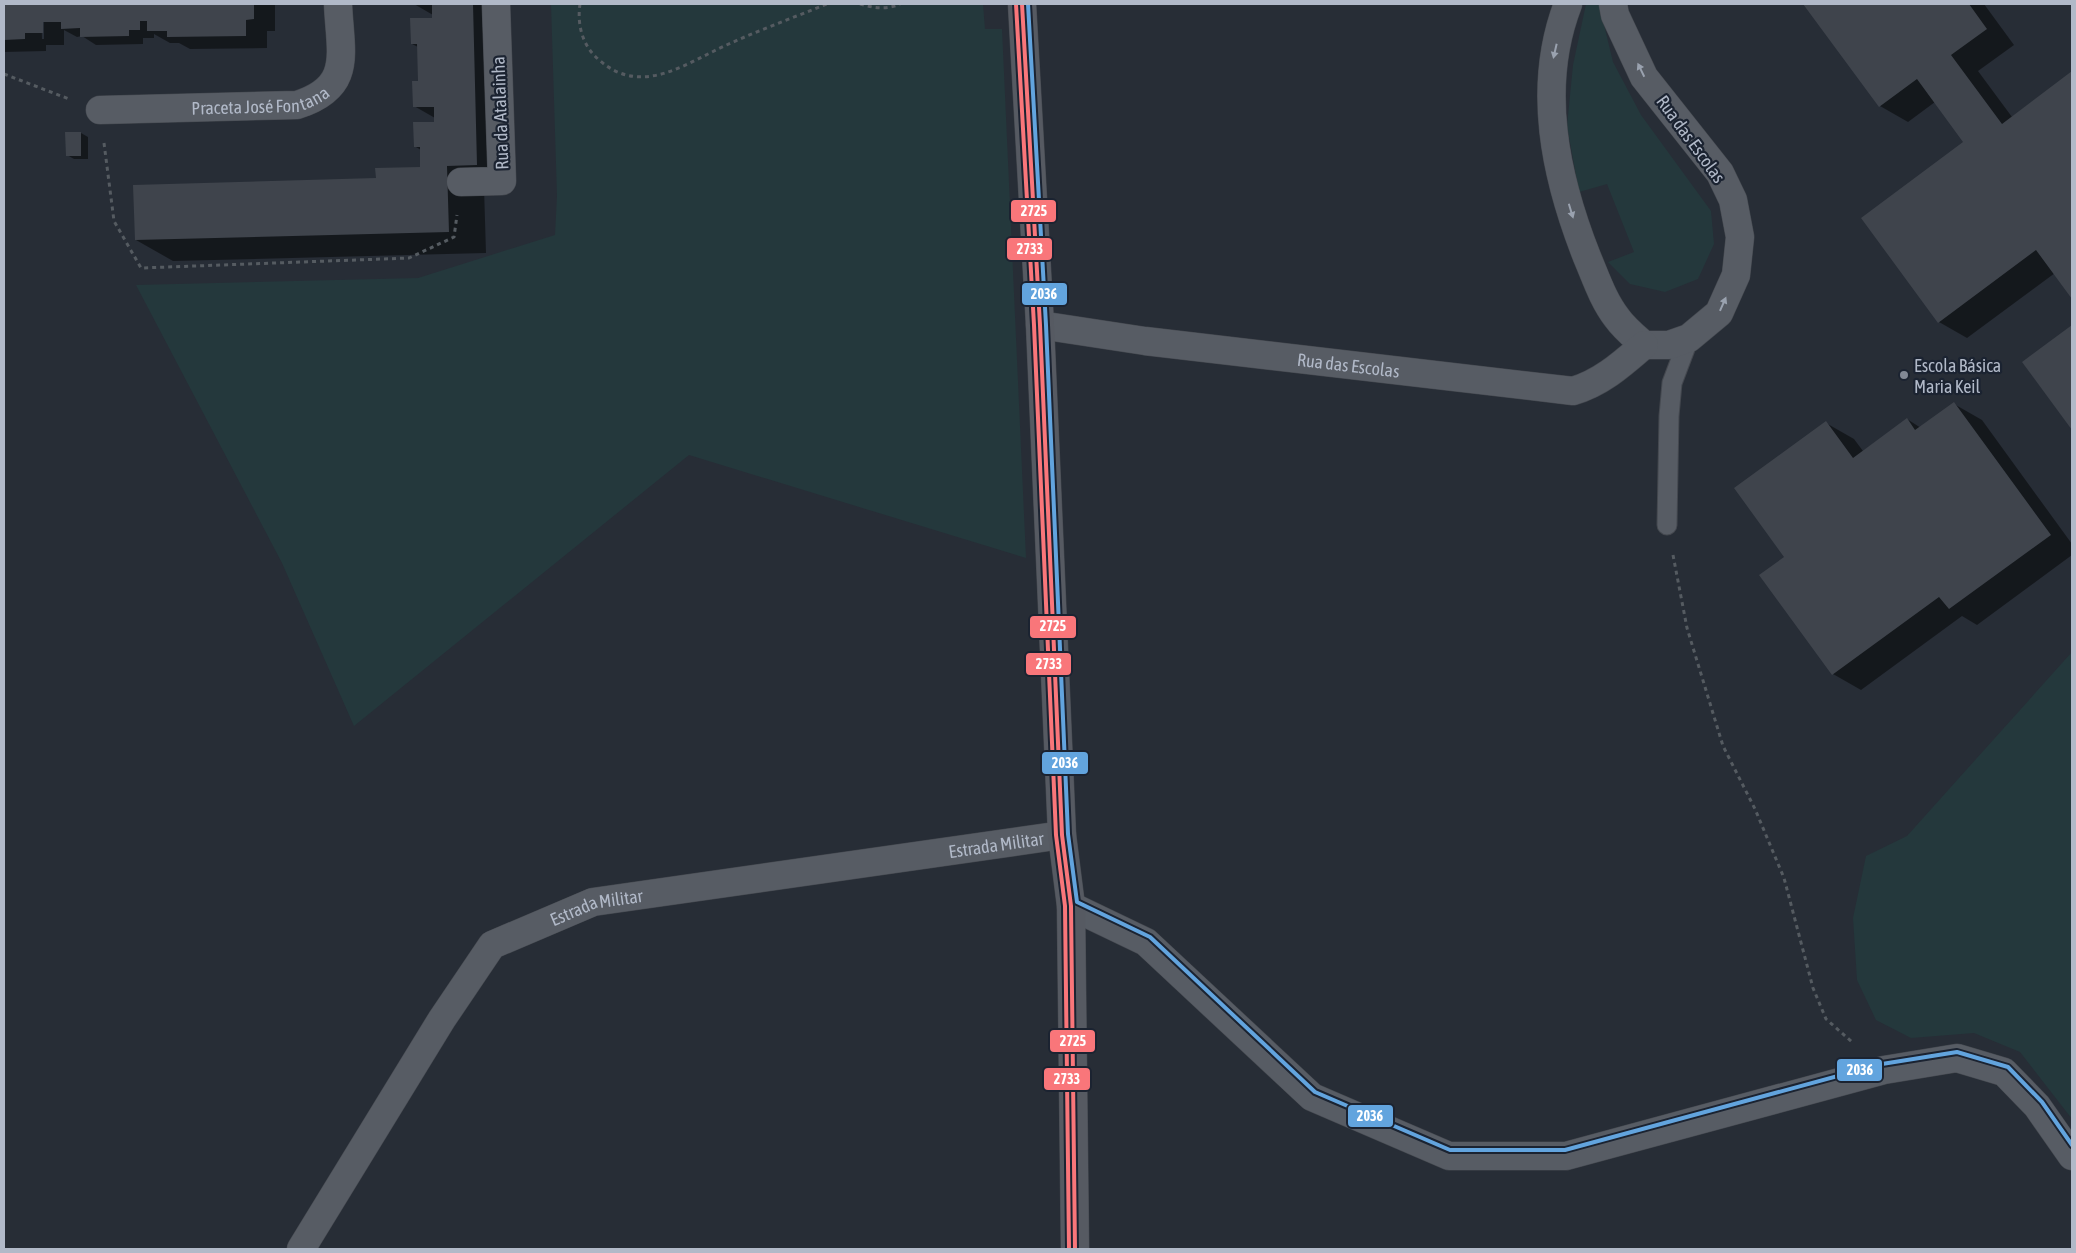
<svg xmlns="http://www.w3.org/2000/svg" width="2076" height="1253" font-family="'Asap Condensed',sans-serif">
<rect width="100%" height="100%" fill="#272d36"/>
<g fill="#24383c">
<path d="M 551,4 L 983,4 L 985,29 L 1002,29 L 1026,558 L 689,455 L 354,726 L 282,563 L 136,285 L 418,278 L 555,235 L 557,196 Z"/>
<path d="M 1586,4 L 1599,4 L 1613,62 L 1641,115 L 1711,211 L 1714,244 L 1698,279 L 1665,292 L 1630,284 L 1608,262 L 1634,252 L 1607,184 L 1579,192 L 1567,126 L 1573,65 Z"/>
<path d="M 2072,652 L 2072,1119 L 2020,1052 L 1974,1033 L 1911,1038 L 1876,1020 L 1857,980 L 1853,918 L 1866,856 L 1907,836 Z"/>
</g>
<g fill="#0007">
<path d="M 4,4 L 41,4 L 42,39 L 44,39 L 44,4 L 275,4 L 275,31 L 267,31 L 267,48 L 190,49 L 179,43 L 170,43 L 154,34 L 154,38 L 143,38 L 143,44 L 96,45 L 82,36 L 77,37 L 64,30 L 64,45 L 46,45 L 46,51 L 4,52 Z"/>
<path d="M 414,4 L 509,4 L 514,186 L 484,187 L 486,253 L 173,261 L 136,240 L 421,168 L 421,150 L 416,147 L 435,123 L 435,118 L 414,106 L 420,82 L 418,47 L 412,44 L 434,19 L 433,15 Z"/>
<path d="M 1804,4 L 1984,4 L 2014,45 L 1978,71 L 2012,117 L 2072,73 L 2072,297 L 2055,273 L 1967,338 L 1939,322 L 1862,218 L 1965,142 L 1935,102 L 1908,122 L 1880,106 Z"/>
<path d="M 81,133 L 88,137 L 88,159 L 74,159 L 67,155 Z"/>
<path d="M 2072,326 L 2072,428 L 2024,362 Z"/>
<path d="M 1954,404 L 1982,420 L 2072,544 L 2072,555 L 1977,625 L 1962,616 L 1861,690 L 1833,674 L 1761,575 L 1786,557 L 1826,423 L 1854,439 L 1863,451 L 1907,419 L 1921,428 Z"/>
</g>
<g fill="#3f444c">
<path d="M 4,4 L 254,4 L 254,19 L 246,20 L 246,36 L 167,37 L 167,31 L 147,31 L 147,21 L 140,21 L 140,30 L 129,30 L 129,36 L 80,37 L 80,28 L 61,29 L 61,22 L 43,22 L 43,33 L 25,33 L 25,39 L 4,40 Z"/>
<path d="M 432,4 L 473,4 L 477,165 L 447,166 L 449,232 L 135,240 L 133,185 L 376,178 L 375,168 L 420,167 L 420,147 L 414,147 L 413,122 L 434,122 L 434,107 L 413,107 L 412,81 L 418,81 L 417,44 L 411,44 L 410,18 L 432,18 Z"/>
<path d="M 1803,4 L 1969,4 L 1987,29 L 1951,55 L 2002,124 L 2072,71 L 2072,299 L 2036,250 L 1938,323 L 1861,218 L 1963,142 L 1917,79 L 1879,107 Z"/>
<path d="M 65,132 L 81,132 L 81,156 L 66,156 Z"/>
<path d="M 2072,325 L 2072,430 L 2022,362 Z"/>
<path d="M 1954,402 L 2051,535 L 1949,609 L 1939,597 L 1832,675 L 1759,575 L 1784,557 L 1734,488 L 1826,421 L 1853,458 L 1907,418 L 1915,430 Z"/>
</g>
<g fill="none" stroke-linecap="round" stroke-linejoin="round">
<g stroke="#44484f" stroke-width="21">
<path id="service" d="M 1667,525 L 1669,416 L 1672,383 L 1689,338"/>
</g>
<g stroke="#44484f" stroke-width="29">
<g id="minor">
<path d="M 1568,4 C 1536,87 1555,176 1587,257 C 1596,278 1603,300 1617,318 C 1624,328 1635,337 1644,345 L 1669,345 L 1689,338 L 1719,313 L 1736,275 L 1740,237 L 1733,200 L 1720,173 L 1644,77 L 1615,15 L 1613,4"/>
<path id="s1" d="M 100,110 L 297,105 C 354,87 340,53 338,4"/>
<path d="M 461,182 L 502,181 L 496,4"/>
<path id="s2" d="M 1040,325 L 1145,341 L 1573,391 C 1601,383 1622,364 1644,345"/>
<path id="s3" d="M 301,1249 L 442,1019 L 492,945 L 593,902 L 1062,835"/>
</g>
</g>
<g stroke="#44484f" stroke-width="29">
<path id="tertiary" d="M 1071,906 L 1146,942 L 1312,1097 L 1449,1156 L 1566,1156 L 1884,1070 L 1957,1058 L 2004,1072 L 2037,1106 L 2072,1156"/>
</g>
<g stroke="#44484f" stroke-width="29">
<path id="secondary" d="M 1022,4 L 1040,325 L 1062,835 L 1071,906 L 1075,1249"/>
</g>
<g stroke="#555b61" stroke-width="3" stroke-dasharray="4 4" stroke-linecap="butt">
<path d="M 580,4 C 577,24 582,45 598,59 C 642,99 687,62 731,43 C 762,29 795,17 827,4"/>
<path d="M 860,4 C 873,8 887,10 900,4"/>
<path d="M 4,74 L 69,99"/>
<path d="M 104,143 L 114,221 L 141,268 L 409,258 L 454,237 L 457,215"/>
<path d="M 1673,555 L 1687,628 L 1723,746 L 1755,809 L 1784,878 L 1813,988 L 1826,1019 L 1852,1042"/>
</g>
<use href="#service" stroke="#575c64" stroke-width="19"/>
<use href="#minor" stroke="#575c64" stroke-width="28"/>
<use href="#tertiary" stroke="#575c64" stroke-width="28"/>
<use href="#secondary" stroke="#565a62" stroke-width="28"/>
<g stroke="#1b2331" stroke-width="8">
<path id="bus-1" d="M 1022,4 L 1040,325 L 1062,835 L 1071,906 L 1075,1249"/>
</g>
<g stroke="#1b2331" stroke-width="8">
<path id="bus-2" d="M 1016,4 L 1034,325 L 1056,835 L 1065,906 L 1069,1249"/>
</g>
<g stroke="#1b2331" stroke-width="8">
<path id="bus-3" d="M 1028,4 L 1046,325 L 1068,834 L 1077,902 L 1150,937 L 1315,1092 L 1450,1150 L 1565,1150 L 1882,1064 L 1957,1052 L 2008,1067 L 2042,1102 L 2072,1145"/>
</g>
<use href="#bus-1" stroke="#f9767a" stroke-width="4"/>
<use href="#bus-2" stroke="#f9767a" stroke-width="4"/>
<use href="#bus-3" stroke="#62a4de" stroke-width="4"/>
</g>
<defs><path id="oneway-solid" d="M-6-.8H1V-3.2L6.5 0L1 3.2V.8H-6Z" transform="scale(1.25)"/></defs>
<g fill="#9aa2af">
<use href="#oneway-solid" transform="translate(1555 51) rotate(103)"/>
<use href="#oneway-solid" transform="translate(1641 70) rotate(-116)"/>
<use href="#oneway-solid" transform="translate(1571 211) rotate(73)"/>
<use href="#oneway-solid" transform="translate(1723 304) rotate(-66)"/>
</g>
<circle fill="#818895" stroke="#1b2331" stroke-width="2" cx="1904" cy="375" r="5"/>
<g text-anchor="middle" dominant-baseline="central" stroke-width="4.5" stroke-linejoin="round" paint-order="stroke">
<g font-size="18" fill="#b1b9c8" stroke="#1b2331">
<text stroke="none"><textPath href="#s1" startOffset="161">Praceta José Fontana</textPath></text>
<text transform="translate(500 113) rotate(-92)">Rua da Atalainha</text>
<text transform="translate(1691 139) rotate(54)">Rua das Escolas</text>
<text stroke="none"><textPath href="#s2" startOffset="311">Rua das Escolas</textPath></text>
<text stroke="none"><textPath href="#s3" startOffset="876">Estrada Militar</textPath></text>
<text stroke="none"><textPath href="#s3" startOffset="471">Estrada Militar</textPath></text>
</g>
<g font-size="18" fill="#b1b9c8" stroke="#1b2331" text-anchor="start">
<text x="1914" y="365">Escola Básica<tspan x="1914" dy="21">Maria Keil</tspan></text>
</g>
</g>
<g stroke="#1b2331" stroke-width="2">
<rect x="1010" y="199" width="47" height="24" rx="5" fill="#f9767a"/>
<rect x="1006" y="237" width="47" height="24" rx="5" fill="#f9767a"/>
<rect x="1021" y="282" width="47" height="24" rx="5" fill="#62a4de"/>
<rect x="1029" y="615" width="48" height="24" rx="5" fill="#f9767a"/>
<rect x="1025" y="652" width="47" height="24" rx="5" fill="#f9767a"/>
<rect x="1041" y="751" width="48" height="24" rx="5" fill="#62a4de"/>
<rect x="1049" y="1029" width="47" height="24" rx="5" fill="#f9767a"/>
<rect x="1836" y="1058" width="47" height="24" rx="5" fill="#62a4de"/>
<rect x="1043" y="1067" width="48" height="24" rx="5" fill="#f9767a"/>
<rect x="1347" y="1104" width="47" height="24" rx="5" fill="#62a4de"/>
</g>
<g font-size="14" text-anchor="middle" font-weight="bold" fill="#fff">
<text x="1034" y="216">2725</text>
<text x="1030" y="254">2733</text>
<text x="1044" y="299">2036</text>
<text x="1053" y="631">2725</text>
<text x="1049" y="669">2733</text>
<text x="1065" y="768">2036</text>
<text x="1073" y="1046">2725</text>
<text x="1860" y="1075">2036</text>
<text x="1067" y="1084">2733</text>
<text x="1370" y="1121">2036</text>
</g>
<rect width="2076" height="1253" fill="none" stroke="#b1b9c8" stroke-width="10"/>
</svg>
